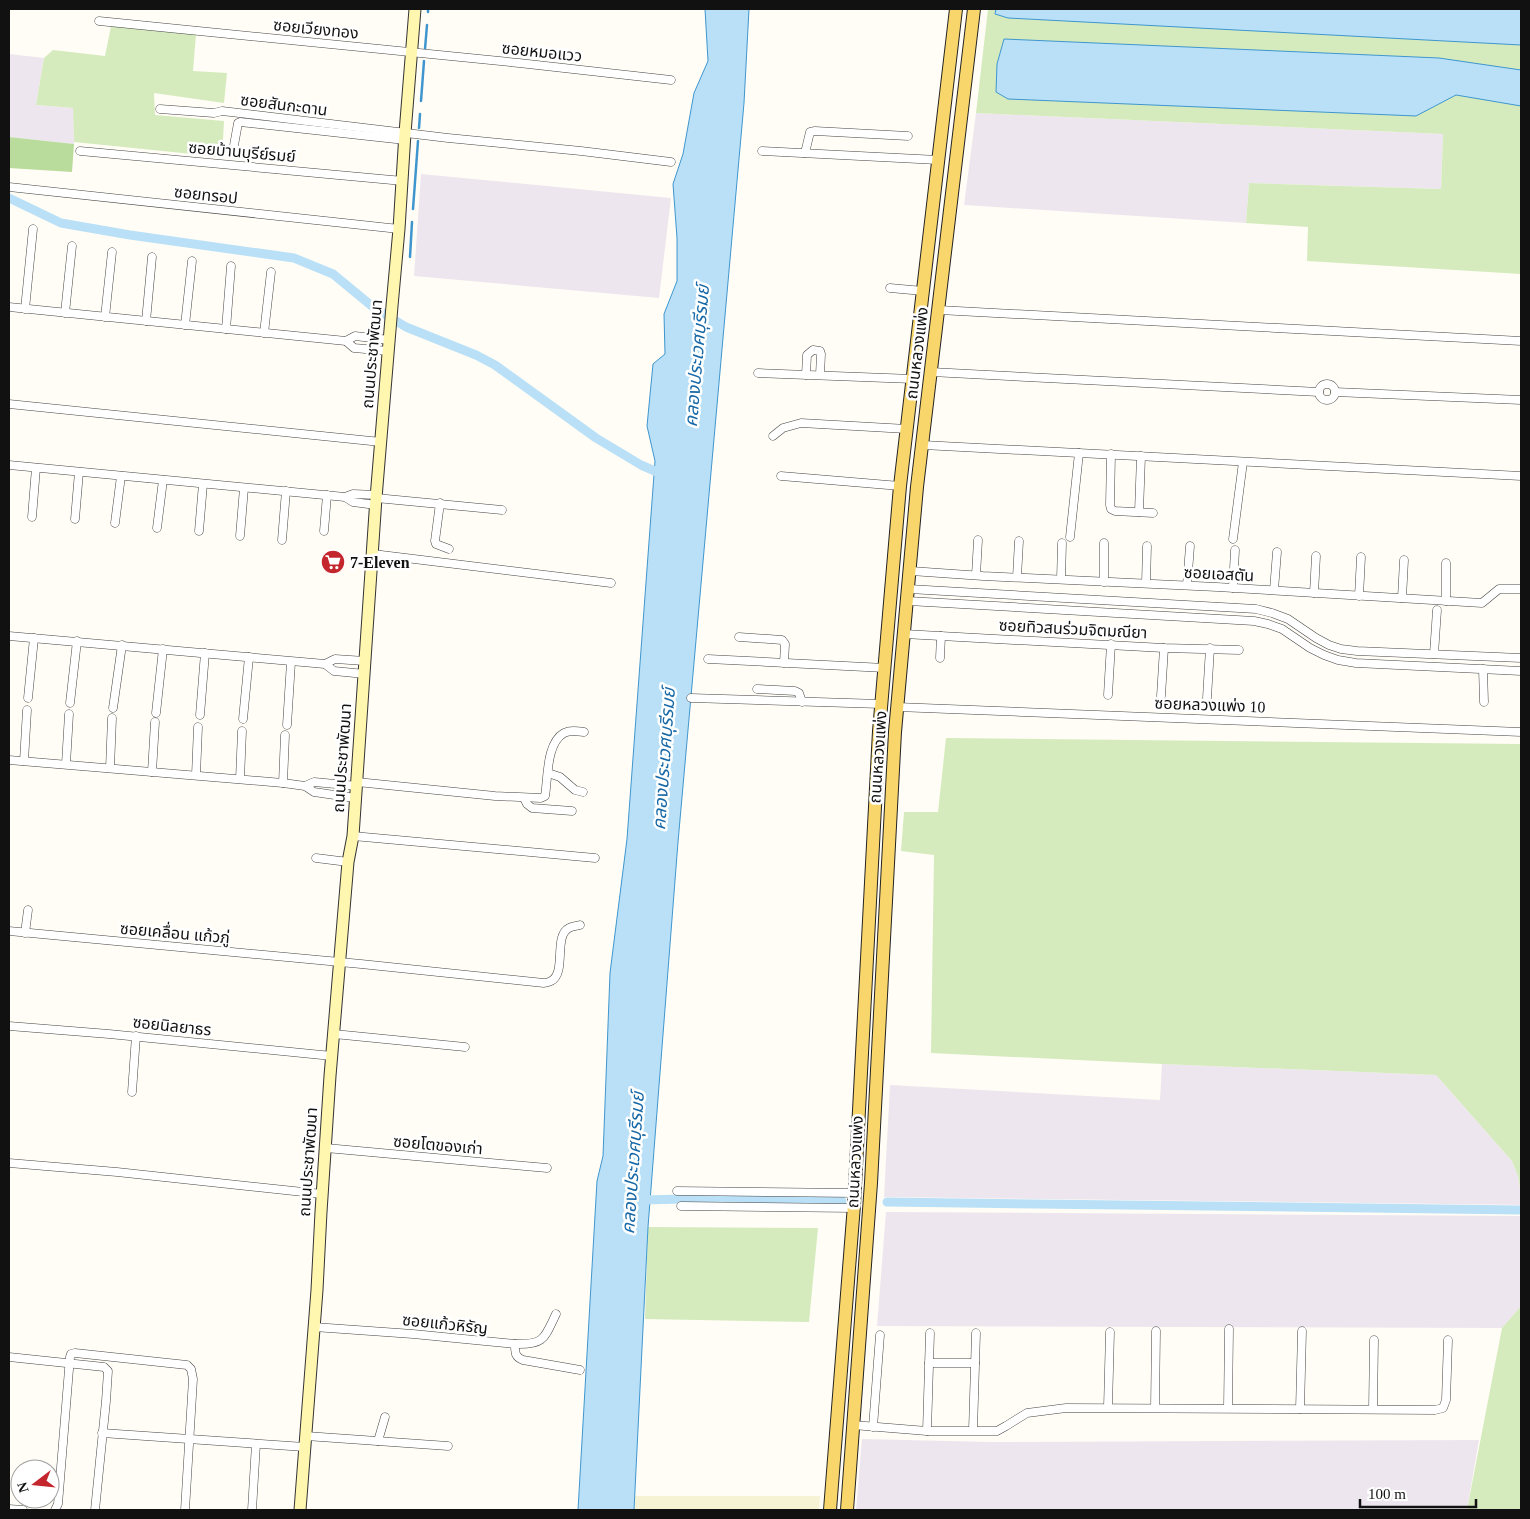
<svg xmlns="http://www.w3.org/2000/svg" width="1530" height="1519" font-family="'Times New Roman','Noto Sans Thai',serif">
<rect width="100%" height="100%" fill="#fffdf5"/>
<g fill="#eee6ef">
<path d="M 9,54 L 44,58 L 36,105 L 73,108 L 74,144 L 9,137 Z"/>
<path d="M 976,113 L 1443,134 L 1441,189 L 1249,183 L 1246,223 L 964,205 Z"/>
<path d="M 421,174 L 671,198 L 659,298 L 414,276 Z"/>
<path d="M 1162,1064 L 1436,1075 L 1512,1161 L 1518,1176 L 1521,1194 L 1521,1205 L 884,1197 L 890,1085 L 1160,1100 Z"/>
<path d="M 886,1212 L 1521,1216 L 1521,1306 L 1502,1328 L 877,1326 Z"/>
<path d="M 862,1439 L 991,1442 L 1479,1440 L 1467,1510 L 856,1510 Z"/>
</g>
<path fill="#f6f3d4" d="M 635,1496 L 820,1496 L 819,1510 L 634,1510 Z"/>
<g fill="#d5ebbd">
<path d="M 988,9 L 1521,9 L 1521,274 L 1307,261 L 1308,227 L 1246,223 L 1249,183 L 1441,189 L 1443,134 L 976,113 Z"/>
<path d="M 111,26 L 196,34 L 193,71 L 227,73 L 224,103 L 154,93 L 155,115 L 224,121 L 222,157 L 74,142 L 73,108 L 36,105 L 44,58 L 53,50 L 105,56 Z"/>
<path d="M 946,738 L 1521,744 L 1521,1194 L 1518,1176 L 1512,1161 L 1436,1075 L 1162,1064 L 931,1053 L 934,855 L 901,851 L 904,812 L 938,812 Z"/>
<path d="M 648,1227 L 818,1228 L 809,1322 L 645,1319 Z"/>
<path d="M 1521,1306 L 1521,1510 L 1467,1510 L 1502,1328 Z"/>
</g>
<path fill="#b9dc9c" d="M 9,137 L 74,144 L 72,172 L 9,168 Z"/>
<g fill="#b9e0f7" stroke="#3f96cf">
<path d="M 705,9 L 749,9 L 744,103 L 678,842 L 648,1227 L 634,1510 L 578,1510 L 597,1181 L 603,1156 L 610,973 L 627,839 L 655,461 L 647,426 L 653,364 L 665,354 L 664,314 L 677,281 L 677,238 L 673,184 L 683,154 L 694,93 L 708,61 Z"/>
<path d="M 996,9 L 1521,9 L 1521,45 L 1008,18 L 995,14 Z"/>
<path d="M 1004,39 L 1439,58 L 1521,70 L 1521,106 L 1456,95 L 1416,116 L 1008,99 L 996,92 L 997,64 Z"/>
</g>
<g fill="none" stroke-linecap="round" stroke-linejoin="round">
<g stroke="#3f96cf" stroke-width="2.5">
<path d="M 428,12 L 428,9"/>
<path d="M 425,49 L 427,25"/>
<path d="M 421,101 L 424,61"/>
<path d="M 419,128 L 420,114"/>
<path d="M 413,209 L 418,141"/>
<path d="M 410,257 L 412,222"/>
</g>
<g stroke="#b9e0f7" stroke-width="9">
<path d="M 9,198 L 61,223 L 130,235 L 294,258 L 333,274 L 373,307 L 406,327 L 476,355 L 495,365 L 596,438 L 641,465 L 664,475"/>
<path d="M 640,1200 L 732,1198 L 842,1201"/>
<path d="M 887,1202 L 1521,1210"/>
</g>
<g stroke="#444" stroke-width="9">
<g id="street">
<path d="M 99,21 L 519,63 L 671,80"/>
<path d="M 160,109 L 214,113 L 222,111 L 448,138 L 581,151 L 671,162"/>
<path d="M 80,151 L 403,181"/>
<path d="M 233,151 L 238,123 L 240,122 L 405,140"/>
<path d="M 762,151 L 938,160"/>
<path d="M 805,153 L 810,132 L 815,131 L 908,136"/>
<path d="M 9,187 L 399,229"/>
<path d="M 890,288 L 923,291"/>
<path d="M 9,307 L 346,341 L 355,336 L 389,340"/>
<path d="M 25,309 L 33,229"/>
<path d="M 939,310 L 1521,341"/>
<path d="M 65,313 L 72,246"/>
<path d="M 105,317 L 112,252"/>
<path d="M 146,321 L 152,257"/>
<path d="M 185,325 L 192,261"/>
<path d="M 226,329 L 231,266"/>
<path d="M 264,333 L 271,272"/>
<path d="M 346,341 L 354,348 L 388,351"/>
<path d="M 931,372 L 1319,392"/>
<path d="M 758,373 L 913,379"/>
<path d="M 806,375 L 807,355 L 813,350 L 820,351 L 821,354 L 820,375"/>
<circle cx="1327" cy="392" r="8"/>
<path d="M 1335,392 L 1521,400"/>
<path d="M 9,404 L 381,442"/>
<path d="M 773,436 L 783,428 L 801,423 L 907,429"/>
<path d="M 923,445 L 1521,476"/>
<path d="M 1111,454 L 1110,505 L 1111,509 L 1115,511 L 1153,513"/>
<path d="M 9,465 L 345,497 L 353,494 L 377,495"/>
<path d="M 781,476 L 900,486"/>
<path d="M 345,497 L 353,502 L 376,505"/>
<path d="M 376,498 L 502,510"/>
<path d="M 440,503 L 435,541 L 436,544 L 449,549"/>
<path d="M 1139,512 L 1141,456"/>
<path d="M 32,517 L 36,468"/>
<path d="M 75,519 L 79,472"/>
<path d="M 115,523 L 121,476"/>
<path d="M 157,528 L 163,480"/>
<path d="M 199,531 L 203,484"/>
<path d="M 324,531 L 327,495"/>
<path d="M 240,536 L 244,488"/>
<path d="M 1070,537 L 1079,453"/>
<path d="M 1233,539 L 1243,462"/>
<path d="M 282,540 L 286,491"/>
<path d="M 1104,543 L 1104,582"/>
<path d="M 373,554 L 611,583"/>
<path d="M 911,571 L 983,576 L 1217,587 L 1482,603 L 1499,589 L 1521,589"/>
<path d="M 976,575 L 978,540"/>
<path d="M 1017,577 L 1019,541"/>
<path d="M 1061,579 L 1062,543"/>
<path d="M 1146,583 L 1147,546"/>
<path d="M 1187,585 L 1190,546"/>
<path d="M 1233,588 L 1235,550"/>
<path d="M 909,589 L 1256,609 L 1272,613 L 1288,619 L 1316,638 L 1329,645 L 1341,649 L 1357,651 L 1521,658"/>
<path d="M 1274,590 L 1277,552"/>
<path d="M 1314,593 L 1316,556"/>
<path d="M 1359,596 L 1361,557"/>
<path d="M 1402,598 L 1404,560"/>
<path d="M 908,601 L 1254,621 L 1268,624 L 1282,629 L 1310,648 L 1324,655 L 1338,660 L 1356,663 L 1521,671"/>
<path d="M 1446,601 L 1446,563"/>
<path d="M 904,634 L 1164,648 L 1239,650"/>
<path d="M 9,636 L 325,664 L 335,659 L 365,661"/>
<path d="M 739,637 L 782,640 L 785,644 L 784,663"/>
<path d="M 1434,654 L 1437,610"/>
<path d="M 940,658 L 941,636"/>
<path d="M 708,659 L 885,668"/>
<path d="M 325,664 L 334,671 L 365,674"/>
<path d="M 1483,669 L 1484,702"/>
<path d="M 757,689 L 795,691 L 799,693 L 802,702"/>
<path d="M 1108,695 L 1111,644"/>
<path d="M 1161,696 L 1164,648"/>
<path d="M 28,698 L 34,638"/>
<path d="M 691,698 L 881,704"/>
<path d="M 1207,698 L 1210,648"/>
<path d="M 70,703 L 77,641"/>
<path d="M 897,707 L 1521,732"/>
<path d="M 113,708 L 122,645"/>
<path d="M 156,713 L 163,649"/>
<path d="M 200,715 L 205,653"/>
<path d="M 243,719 L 249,657"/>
<path d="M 287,725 L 291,662"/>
<path d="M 9,760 L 283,783 L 305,786 L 314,792 L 355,798"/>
<path d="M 24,761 L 27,710"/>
<path d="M 66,764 L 69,714"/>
<path d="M 110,768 L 112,718"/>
<path d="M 152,772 L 155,722"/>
<path d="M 548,773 L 560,777 L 575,790 L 583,792"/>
<path d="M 196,775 L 198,727"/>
<path d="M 240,779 L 242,731"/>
<path d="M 357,782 L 495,796 L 541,798 L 545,796 C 548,779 546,743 564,733 C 570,730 577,731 584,732"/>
<path d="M 283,783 L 285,735"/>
<path d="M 305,786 L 314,782 L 357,786"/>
<path d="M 524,798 L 527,804 L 532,808 L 572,811"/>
<path d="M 353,836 L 595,858"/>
<path d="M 316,858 L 348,862"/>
<path d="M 9,931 L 361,964 L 544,983 C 546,983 549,982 551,981 C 567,973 553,936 569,928 C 572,926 577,926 580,925"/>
<path d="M 25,933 L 28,910"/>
<path d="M 9,1026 L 109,1034 L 332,1056"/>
<path d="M 334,1034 L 465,1047"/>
<path d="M 132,1092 L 136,1036"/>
<path d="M 326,1148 L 547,1168"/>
<path d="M 9,1163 L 117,1172 L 322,1194"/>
<path d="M 677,1191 L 855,1193"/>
<path d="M 681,1206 L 854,1208"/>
<path d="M 314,1327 L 413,1334 L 515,1344 C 544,1345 544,1339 556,1314"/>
<path d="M 515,1344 C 515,1353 515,1357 523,1360 L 580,1370"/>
<path d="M 9,1357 L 104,1367 L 108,1371 L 106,1401 L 95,1510"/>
<path d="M 929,1363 L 975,1363"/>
<path d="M 1108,1407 L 1110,1332"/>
<path d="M 1155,1408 L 1156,1331"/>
<path d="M 1228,1408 L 1229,1329"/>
<path d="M 1300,1409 L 1302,1331"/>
<path d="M 1373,1409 L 1374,1340"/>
<path d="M 853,1425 L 927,1431 L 997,1431 L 1006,1426 L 1027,1413 L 1066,1408 L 1435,1410 L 1443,1408 L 1446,1400 L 1448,1340"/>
<path d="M 873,1427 L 880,1335"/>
<path d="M 973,1430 L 976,1333"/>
<path d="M 927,1431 L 930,1333"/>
<path d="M 102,1433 L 305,1447"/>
<path d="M 306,1436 L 448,1446"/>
<path d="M 378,1441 L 385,1417"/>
<path d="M 9,1509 L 23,1510"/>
<path d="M 55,1510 L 58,1504 L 70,1357 L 71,1354 L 75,1353 L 187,1365 L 191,1369 L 193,1379 L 185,1510"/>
<path d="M 252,1510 L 256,1444"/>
</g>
</g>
<g stroke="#333" stroke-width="13">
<path id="secondary" d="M 300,1510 L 317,1290 L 321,1212 L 330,1076 L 348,862 L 353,836 L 376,498 L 392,306 L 399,229 L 405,133 L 415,9"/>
</g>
<g stroke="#222" stroke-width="14">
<g id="primary">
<path d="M 830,1510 L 854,1205 L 879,731 L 900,486 L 956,9"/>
<path d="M 847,1510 L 871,1183 L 895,732 L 917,487 L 974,9"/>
</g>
</g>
<use href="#street" stroke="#fff" stroke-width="8"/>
<use href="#secondary" stroke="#fff6b0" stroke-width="11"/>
<use href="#primary" stroke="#f9d66b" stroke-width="12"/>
</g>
<defs>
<g id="supermarket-disc" transform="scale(1.25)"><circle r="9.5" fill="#c4262e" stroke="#fff"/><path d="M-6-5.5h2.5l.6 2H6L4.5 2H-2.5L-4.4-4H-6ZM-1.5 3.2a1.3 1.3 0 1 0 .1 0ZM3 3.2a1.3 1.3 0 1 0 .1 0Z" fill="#fff"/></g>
</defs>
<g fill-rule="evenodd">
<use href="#supermarket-disc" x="333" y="562"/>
</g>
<g text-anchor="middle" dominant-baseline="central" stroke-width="5" stroke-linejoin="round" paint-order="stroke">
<g font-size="16" fill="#111" stroke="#fff">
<text transform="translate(316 29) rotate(6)">ซอยเวียงทอง</text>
<text transform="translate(542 52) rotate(6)">ซอยหมอแวว</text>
<text transform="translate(284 105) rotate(7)">ซอยสันกะดาน</text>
<text transform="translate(242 152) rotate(5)">ซอยบ้านบุรีย์รมย์</text>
<text transform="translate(206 195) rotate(6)">ซอยทรอป</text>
<text transform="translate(917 353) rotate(-83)">ถนนหลวงแพ่ง</text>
<text transform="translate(372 354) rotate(-85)">ถนนประชาพัฒนา</text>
<text transform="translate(1219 574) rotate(3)">ซอยเอสตัน</text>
<text transform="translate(1073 629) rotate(3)">ซอยทิวสนร่วมจิตมณียา</text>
<text transform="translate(1210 705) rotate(2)">ซอยหลวงแพ่ง 10</text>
<text transform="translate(878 757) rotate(-86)">ถนนหลวงแพ่ง</text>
<text transform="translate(342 758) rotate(-86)">ถนนประชาพัฒนา</text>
<text transform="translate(175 933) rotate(5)">ซอยเคลื่อน แก้วภู่</text>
<text transform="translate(172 1026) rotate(6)">ซอยนิลยาธร</text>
<text transform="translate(438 1145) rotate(5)">ซอยโตของเก่า</text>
<text transform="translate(308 1162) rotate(-86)">ถนนประชาพัฒนา</text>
<text transform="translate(855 1162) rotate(-87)">ถนนหลวงแพ่ง</text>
<text transform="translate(445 1324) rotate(6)">ซอยแก้วหิรัญ</text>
</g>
<g font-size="16" font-weight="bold" fill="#111" stroke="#fff" text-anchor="start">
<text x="350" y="562">7-Eleven</text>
</g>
<g font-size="18" font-style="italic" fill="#1768a6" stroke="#fff">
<text transform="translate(697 356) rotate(-85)">คลองประเวศบุรีรมย์</text>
<text transform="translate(664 759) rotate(-86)">คลองประเวศบุรีรมย์</text>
<text transform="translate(633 1163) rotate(-86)">คลองประเวศบุรีรมย์</text>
</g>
</g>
<rect width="1530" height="1519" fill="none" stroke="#111111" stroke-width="20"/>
<g transform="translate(35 1484) rotate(254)"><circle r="24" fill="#ffffff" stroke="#a0a0a0"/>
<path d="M0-4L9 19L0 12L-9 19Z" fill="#c4262e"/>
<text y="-8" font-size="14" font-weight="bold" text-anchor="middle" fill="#111111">N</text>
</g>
<path d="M1360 1499v8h116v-8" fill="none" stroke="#111111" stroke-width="2.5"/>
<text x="1368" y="1499" font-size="15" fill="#111111" stroke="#ffffff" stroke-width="4" paint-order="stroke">100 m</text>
</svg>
